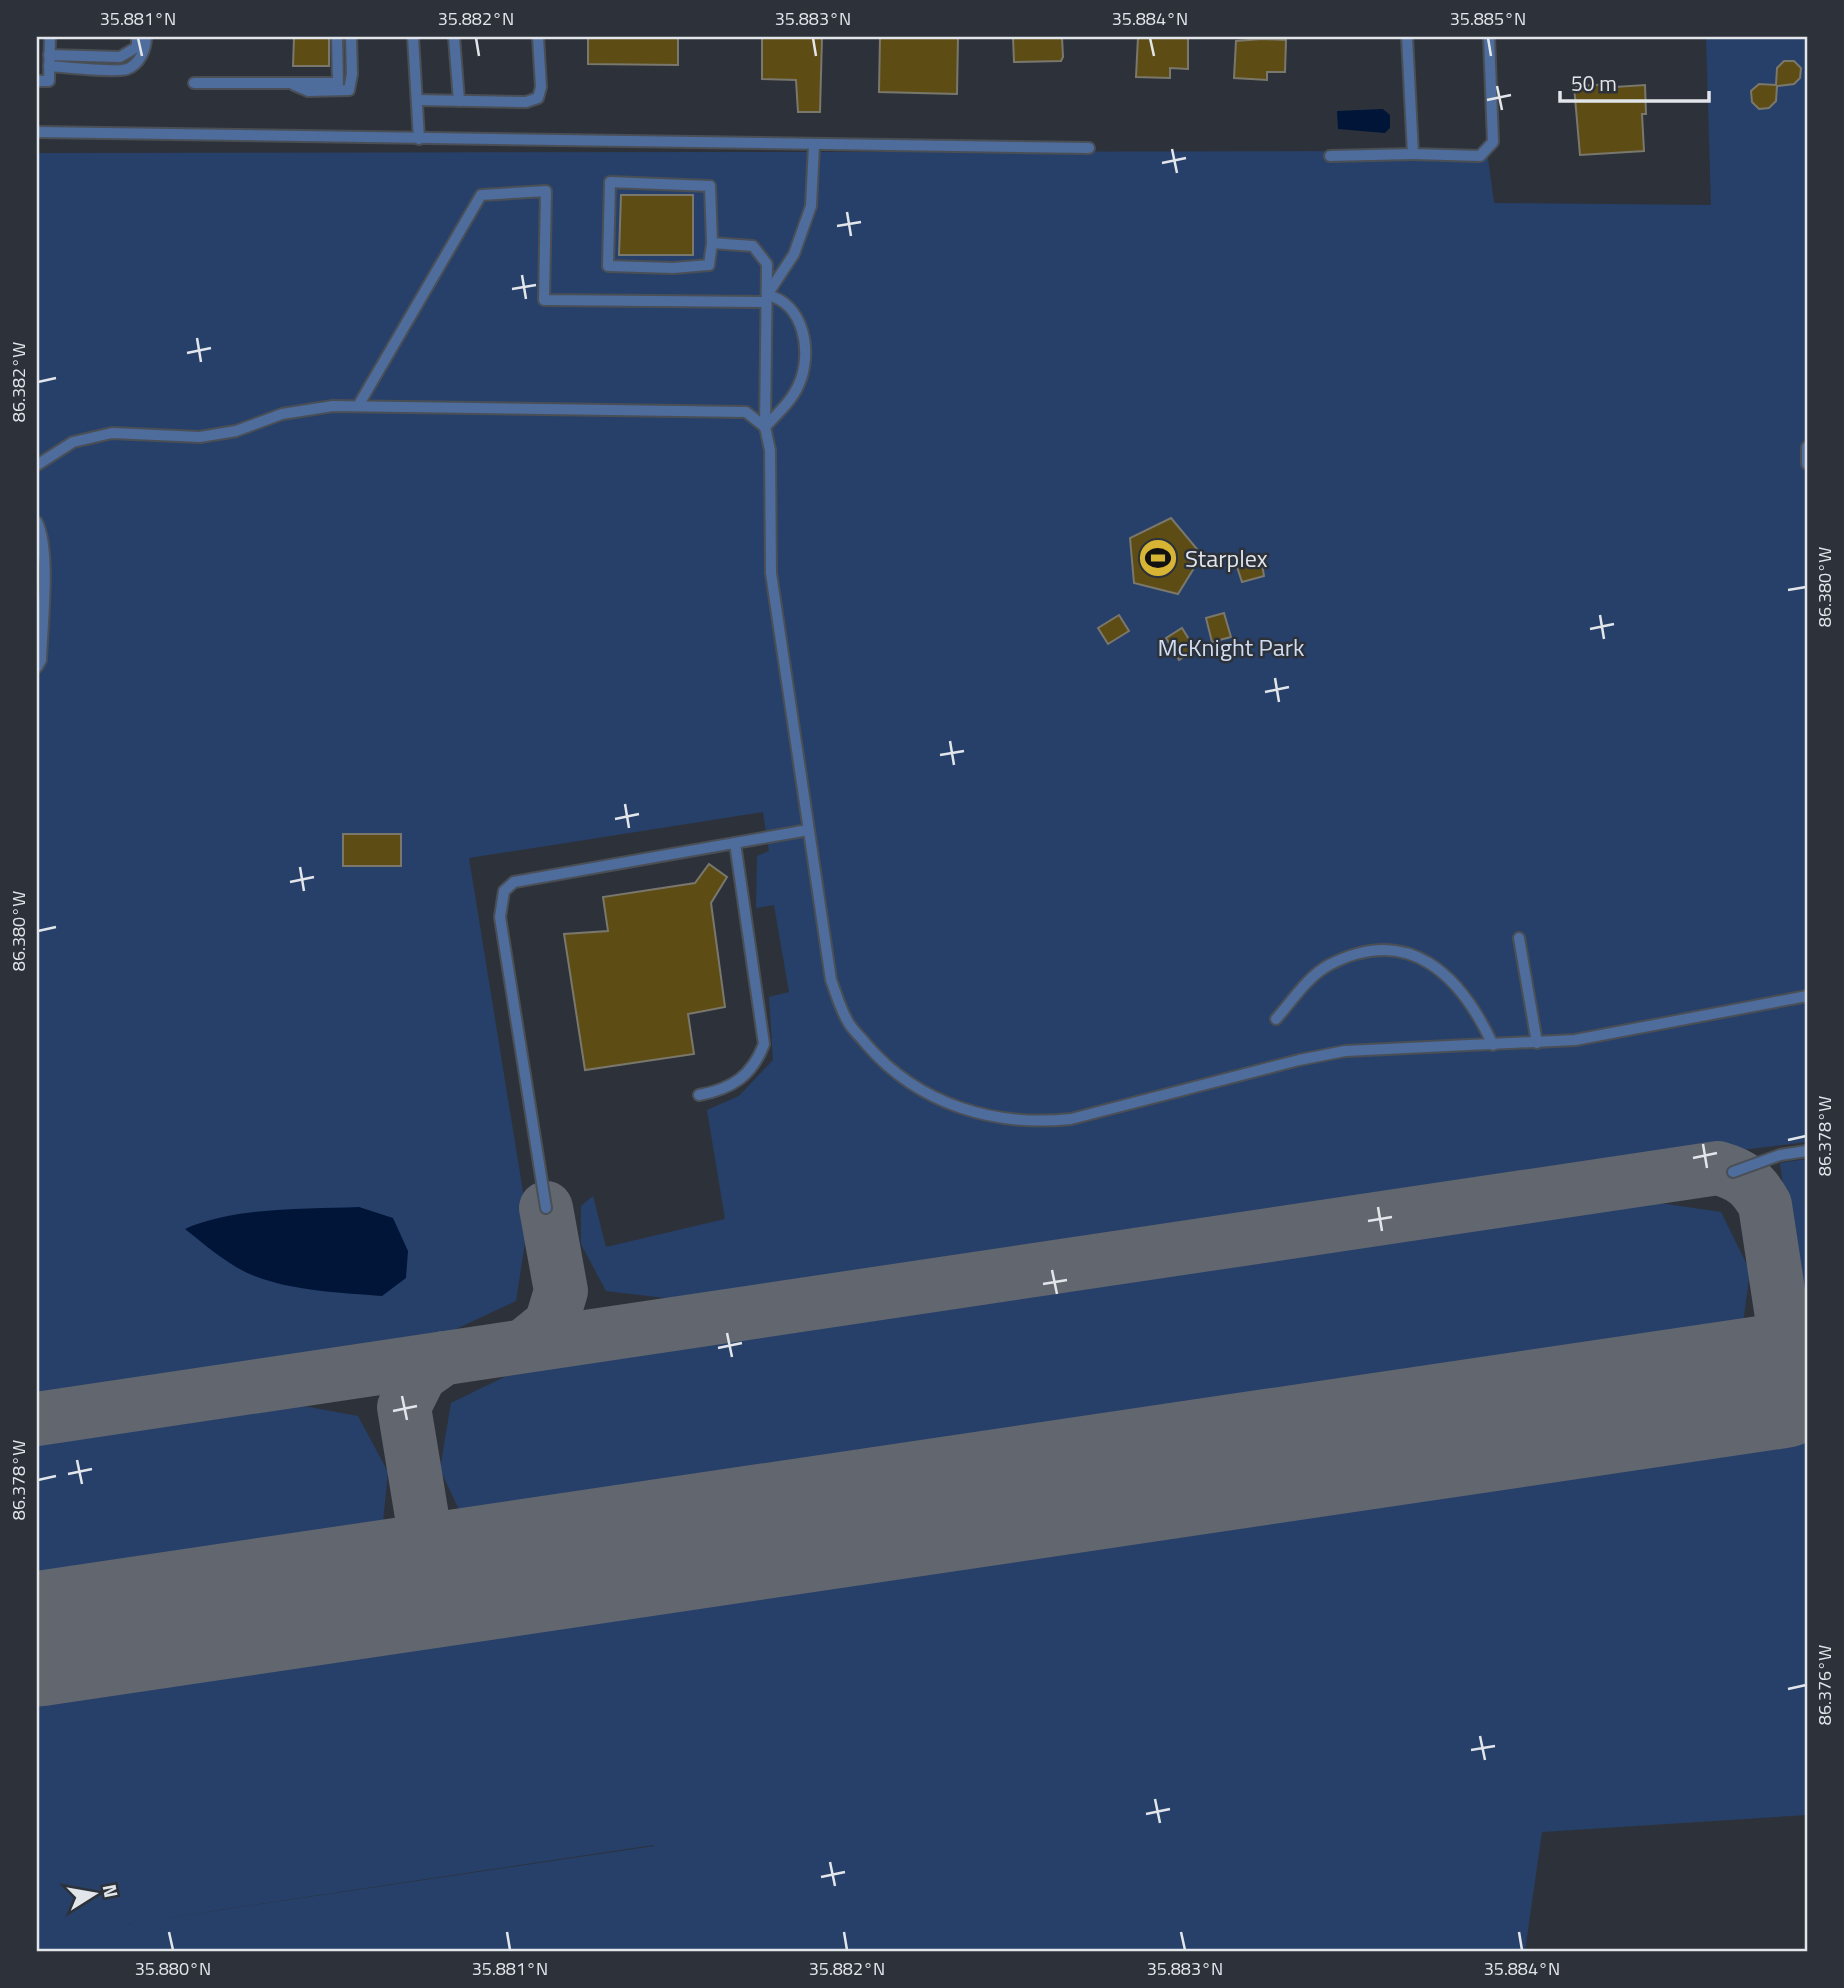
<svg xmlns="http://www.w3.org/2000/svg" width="1844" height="1988" font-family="'Titillium Web',sans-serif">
<rect width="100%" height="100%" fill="#2d323a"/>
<g fill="#274069" fill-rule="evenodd">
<path d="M 1706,37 L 1807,37 L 1807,1142 L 1593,1168 L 699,1302 L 606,1291 L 581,1244 L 581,1206 L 593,1196 L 606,1247 L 725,1219 L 707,1110 L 739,1096 L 773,1060 L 769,997 L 789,992 L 774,905 L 756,908 L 757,856 L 769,851 L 763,812 L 469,858 L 528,1223 L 516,1301 L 424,1344 L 37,1403 L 37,153 L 1487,151 L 1494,203 L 1711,205 Z"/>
<path d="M 1807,1159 L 1807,1360 L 1780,1163 Z"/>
<path d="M 1625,1198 L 1721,1212 L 1750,1271 L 1741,1338 L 468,1529 L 440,1469 L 451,1403 L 537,1361 Z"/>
<path d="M 265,1399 L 358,1416 L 388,1472 L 381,1542 L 37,1594 L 37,1444 L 119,1433 L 50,1433 Z"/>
<path d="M 1807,1421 L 1807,1815 L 1542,1832 L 1525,1951 L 37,1951 L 37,1685 ZM 654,1845 L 654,1846 L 126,1924 Z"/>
</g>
<g fill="#011539">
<path d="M 1383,109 L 1390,115 L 1390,128 L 1385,133 L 1338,129 L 1337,111 Z"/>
<path d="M 359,1207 L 393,1218 L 408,1251 L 406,1278 L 382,1296 C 342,1293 290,1291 252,1275 C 228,1265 205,1245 185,1229 C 234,1207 305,1209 359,1207 Z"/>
</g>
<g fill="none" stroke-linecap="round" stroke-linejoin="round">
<g stroke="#62666e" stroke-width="54">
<path d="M 524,1346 L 551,1324 L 561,1291 L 546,1208"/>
<path d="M 37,1419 L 1718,1168 C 1742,1175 1753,1183 1765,1205 L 1784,1330 L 1779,1381"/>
<path d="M 425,1535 C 440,1563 458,1569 488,1572"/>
<path d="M 376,1588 C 402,1576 418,1563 425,1535 L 404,1407 L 420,1375 L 444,1358"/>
</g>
<path stroke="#62666e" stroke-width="135" d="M 37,1639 L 1779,1381"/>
</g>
<g fill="#5d4d15" stroke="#7a776c" stroke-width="2">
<path d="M 294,37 L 329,37 L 329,66 L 293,66 Z"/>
<path d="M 588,37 L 678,37 L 678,65 L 588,64 Z"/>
<path d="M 762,37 L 822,37 L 820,112 L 798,112 L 796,80 L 762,79 Z"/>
<path d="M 880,37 L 958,37 L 957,94 L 879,92 Z"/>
<path d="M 1013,37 L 1062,37 L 1063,57 L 1061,61 L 1014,62 Z"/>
<path d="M 1138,37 L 1188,37 L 1188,69 L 1170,68 L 1170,78 L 1136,77 Z"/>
<path d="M 1262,39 L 1286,40 L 1285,72 L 1267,72 L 1267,80 L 1234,78 L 1236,41 Z"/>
<path d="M 1784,61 L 1794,61 L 1801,68 L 1800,78 L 1794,84 L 1777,86 L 1776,101 L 1769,108 L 1759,109 L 1752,102 L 1751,91 L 1759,84 L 1776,85 L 1777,68 Z"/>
<path d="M 1615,84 L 1615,87 L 1645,85 L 1646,114 L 1642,114 L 1644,151 L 1580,155 L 1574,86 Z"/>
<path d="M 621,195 L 693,195 L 693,255 L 619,255 Z"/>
<path d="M 1171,518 L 1202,555 L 1178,594 L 1134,583 L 1130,538 Z"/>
<path d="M 1261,558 L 1264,576 L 1242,582 L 1236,564 Z"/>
<path d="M 1224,613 L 1231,637 L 1212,642 L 1206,618 Z"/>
<path d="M 1119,615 L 1129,631 L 1108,644 L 1098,628 Z"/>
<path d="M 1182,628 L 1195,649 L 1179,660 L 1166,638 Z"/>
<rect x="343" y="834" width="58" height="32"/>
<path d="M 709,864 L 727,877 L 711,903 L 725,1007 L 688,1014 L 694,1054 L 585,1070 L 564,934 L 608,931 L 603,897 L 695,883 Z"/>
</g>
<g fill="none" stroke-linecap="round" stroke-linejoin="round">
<g stroke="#4a4f56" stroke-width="14">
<g id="service">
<path d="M 413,37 L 419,139"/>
<path d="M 454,37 L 459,101"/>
<path d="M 49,55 L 120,57 L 137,47 L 137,37"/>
<path d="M 49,66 C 65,67 116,73 127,69 C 140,64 146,49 146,37"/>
<path d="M 37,81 L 49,81 L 50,37"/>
<path d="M 194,83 L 338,83 L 337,37"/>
<path d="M 294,85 L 308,91 L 349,90 L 352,74 L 351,37"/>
<path d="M 417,100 L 526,102 L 538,98 L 541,87 L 538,37"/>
<path d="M 37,132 L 1089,148"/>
<path d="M 1413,154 L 1480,156 L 1493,142 L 1489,37"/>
<path d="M 1330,156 L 1413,154 L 1407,37"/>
<path d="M 712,243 L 710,186 L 610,182 L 608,266 L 673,268 L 709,265 L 712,243 L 753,246 L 767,264 L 765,427"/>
<path d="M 358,406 L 481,195 L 546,191 L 544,300 L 765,302"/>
<path d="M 765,427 C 777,414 792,401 799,384 C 813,352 804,303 767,295 L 794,254 L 811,206 L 814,145"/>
<path d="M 1807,464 L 1807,447"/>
<path d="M 37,465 L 73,442 L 112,433 L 200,437 L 236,431 L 282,414 L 333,406 L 746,412 L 765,427 L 770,450 L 771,573 L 831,980 C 836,993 840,1008 847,1020 C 851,1029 861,1037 867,1045 C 919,1105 995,1127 1071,1119 L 1299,1060 L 1345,1051 L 1575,1040 L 1807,996"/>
<path d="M 37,522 C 51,551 42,625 41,660 L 37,667"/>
<path d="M 1519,938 L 1537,1043"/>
<path d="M 1276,1019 C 1292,1001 1308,976 1329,965 C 1410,923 1461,976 1493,1045"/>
<path d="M 699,1095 C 732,1089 752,1076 764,1044 L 735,843"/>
<path d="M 1733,1172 L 1780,1155 L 1807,1151"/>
<path d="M 546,1208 L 500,917 L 504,891 L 514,882 L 808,830"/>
</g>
</g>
<use href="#service" stroke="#4e6c9c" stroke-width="10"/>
</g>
<path fill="none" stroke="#e2e6eb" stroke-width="2.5" d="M 138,38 L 142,56M 476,38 L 479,56M 813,38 L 816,56M 1150,38 L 1154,56M 1488,38 L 1491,56M 1497,86 L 1502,110M 1487,100 L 1511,95M 1172,149 L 1177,173M 1162,163 L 1186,158M 847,212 L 851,236M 837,226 L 861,222M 522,275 L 526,299M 512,289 L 536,285M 197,338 L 201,362M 187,353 L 211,348M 38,382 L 56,378M 1788,590 L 1806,587M 1600,615 L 1604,639M 1590,629 L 1614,624M 1275,678 L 1279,702M 1265,692 L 1289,687M 950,741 L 954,765M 940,755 L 964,751M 625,804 L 629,828M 615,819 L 639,814M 300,867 L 304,891M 290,882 L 314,877M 38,931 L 56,927M 1788,1140 L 1806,1136M 1703,1144 L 1707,1168M 1693,1158 L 1717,1153M 1378,1207 L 1382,1231M 1368,1221 L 1392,1217M 1052,1270 L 1057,1294M 1043,1284 L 1067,1280M 727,1333 L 732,1357M 718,1348 L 742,1343M 402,1396 L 407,1420M 393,1411 L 417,1406M 77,1460 L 82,1484M 68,1474 L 92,1469M 38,1480 L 56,1476M 1788,1689 L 1806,1685M 1480,1736 L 1485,1760M 1471,1750 L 1495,1746M 1155,1799 L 1160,1823M 1146,1814 L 1170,1809M 830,1862 L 835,1886M 821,1877 L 845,1872M 169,1932 L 173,1950M 507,1932 L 510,1950M 844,1932 L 847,1950M 1181,1932 L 1185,1950M 1519,1932 L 1522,1950"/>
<defs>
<g id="stadium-disc" transform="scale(2.0125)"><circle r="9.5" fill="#d7b434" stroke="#2d323a"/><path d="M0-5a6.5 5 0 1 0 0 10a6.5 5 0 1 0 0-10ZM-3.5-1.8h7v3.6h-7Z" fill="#111"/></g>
</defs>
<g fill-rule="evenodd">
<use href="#stadium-disc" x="1158" y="558"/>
</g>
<g text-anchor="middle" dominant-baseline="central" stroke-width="5" stroke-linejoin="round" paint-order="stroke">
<g font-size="24" fill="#e2e6eb" stroke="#2d323a" text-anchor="start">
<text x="1185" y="558">Starplex</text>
</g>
<g font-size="24" fill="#d0ddf1" stroke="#2d323a">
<text x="1231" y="647">McKnight Park</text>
</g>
</g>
<rect width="1844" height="1988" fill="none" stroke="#2d323a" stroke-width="77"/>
<g transform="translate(94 1894) rotate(79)" stroke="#2d323a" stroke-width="5" paint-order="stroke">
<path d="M0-5L12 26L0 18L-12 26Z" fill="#e2e6eb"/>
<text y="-10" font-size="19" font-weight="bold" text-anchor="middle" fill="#e2e6eb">N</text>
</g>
<path d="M1560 91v10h149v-10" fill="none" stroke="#e2e6eb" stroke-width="3.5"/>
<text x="1571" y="91" font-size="21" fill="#e2e6eb" stroke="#2d323a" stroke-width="5" paint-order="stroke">50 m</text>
<rect x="38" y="38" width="1768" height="1912" fill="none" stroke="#e2e6eb" stroke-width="2.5"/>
<g font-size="18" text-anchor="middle" fill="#e2e6eb">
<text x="138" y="25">35.881°N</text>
<text x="476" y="25">35.882°N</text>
<text x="813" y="25">35.883°N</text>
<text x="1150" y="25">35.884°N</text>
<text x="1488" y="25">35.885°N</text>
<text transform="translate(19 382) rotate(-90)" y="6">86.382°W</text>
<text transform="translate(1825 587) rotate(-90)" y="6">86.380°W</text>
<text transform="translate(19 931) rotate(-90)" y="6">86.380°W</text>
<text transform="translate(1825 1136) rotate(-90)" y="6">86.378°W</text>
<text transform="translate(19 1480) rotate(-90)" y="6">86.378°W</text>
<text transform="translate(1825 1685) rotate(-90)" y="6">86.376°W</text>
<text x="173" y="1975">35.880°N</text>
<text x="510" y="1975">35.881°N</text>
<text x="847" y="1975">35.882°N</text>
<text x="1185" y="1975">35.883°N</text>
<text x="1522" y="1975">35.884°N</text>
</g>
</svg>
